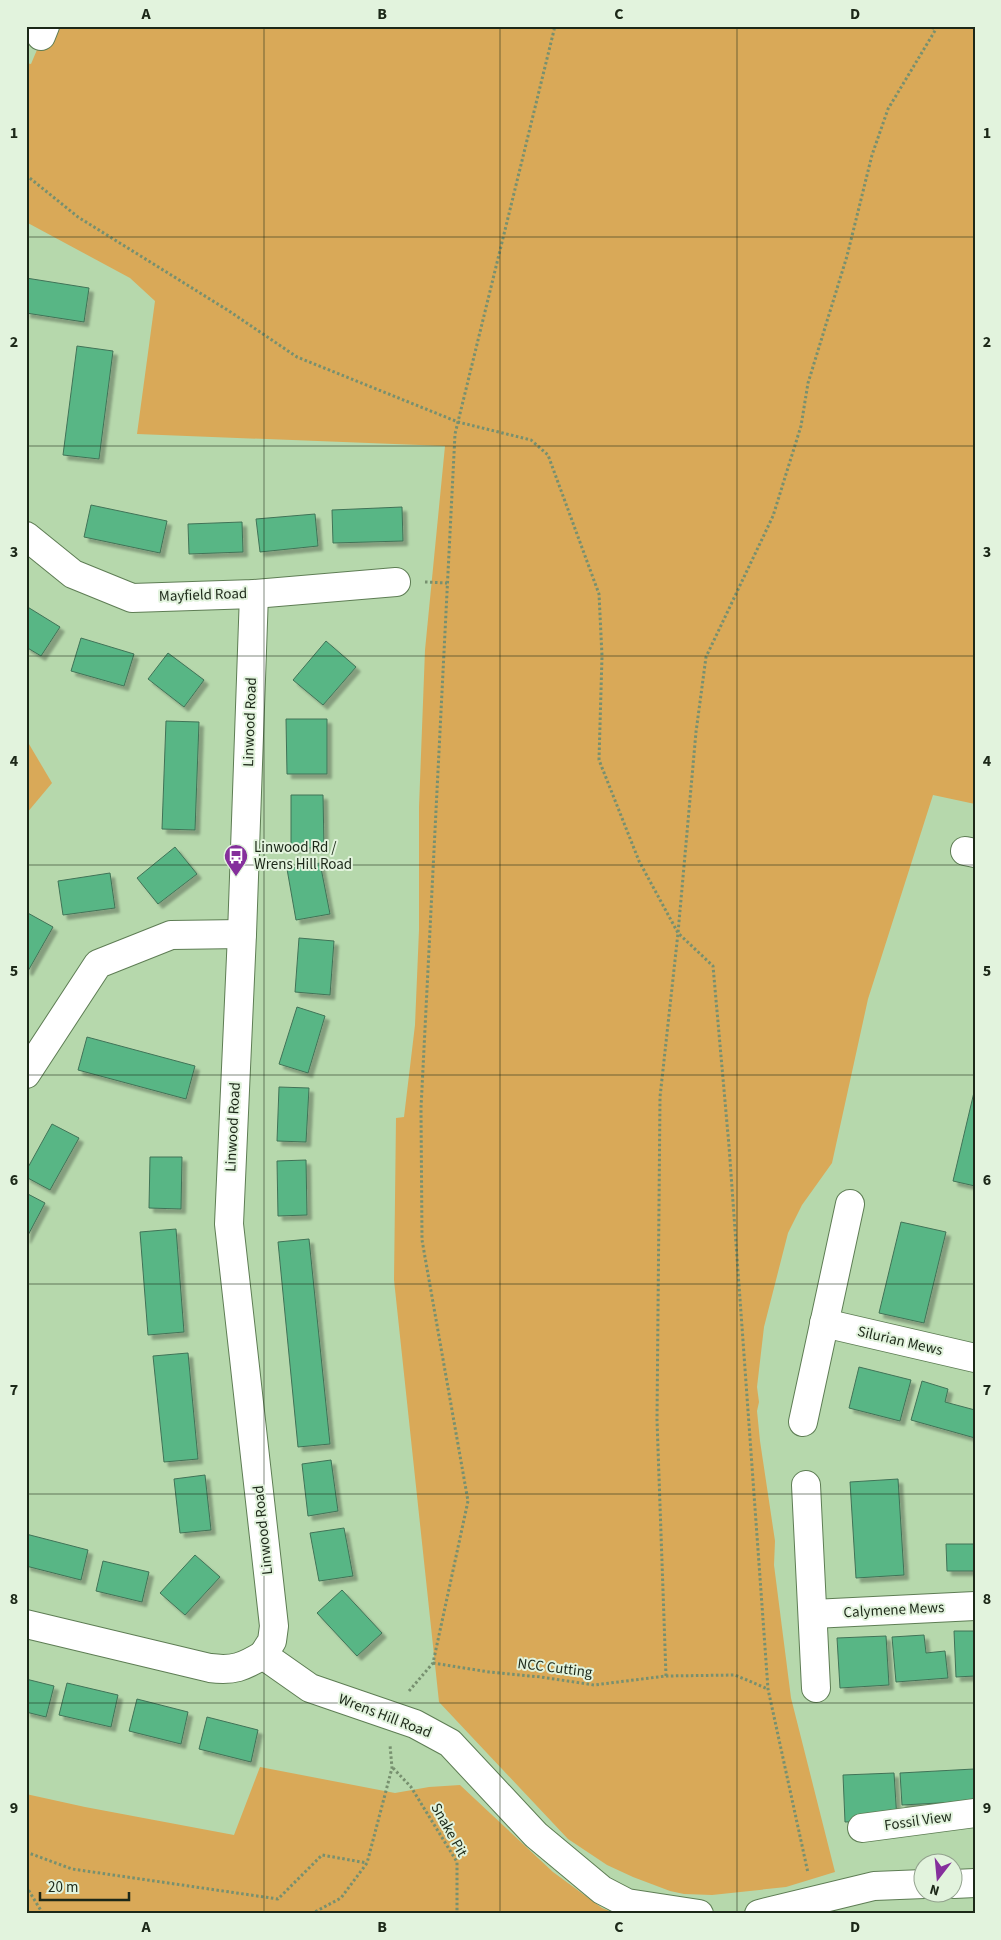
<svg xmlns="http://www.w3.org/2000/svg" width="1001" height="1940" font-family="'Source Sans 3',sans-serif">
<defs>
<filter id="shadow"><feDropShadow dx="4.5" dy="4.5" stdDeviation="1" flood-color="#0004"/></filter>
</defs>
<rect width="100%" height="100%" fill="#b6d8ac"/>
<g fill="#d9a958">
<path d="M 47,26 L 975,26 L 975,804 L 933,795 L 868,999 L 832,1163 L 802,1205 L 788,1233 L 764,1327 L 757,1387 L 759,1402 L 757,1411 L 760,1441 L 775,1541 L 774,1565 L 791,1698 L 835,1872 L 786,1887 L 712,1895 L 684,1894 L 670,1891 L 633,1877 L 607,1865 L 568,1839 L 439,1702 L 394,1280 L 396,1118 L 404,1117 L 415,1025 L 419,930 L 419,807 L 425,650 L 445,446 L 137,434 L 155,301 L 130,278 L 26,222 L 26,63 L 31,64 Z"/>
<path d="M 26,739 L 52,783 L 26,814 Z"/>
<path d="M 260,1767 L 395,1793 L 429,1787 L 460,1785 L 553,1872 L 602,1908 L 617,1914 L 26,1914 L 26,1794 L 85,1807 L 234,1835 Z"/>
</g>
<g fill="#58b685" stroke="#417357" filter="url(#shadow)">
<path d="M 26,278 L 89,288 L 84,322 L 26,313 Z"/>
<path d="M 77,346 L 113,351 L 99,459 L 63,455 Z"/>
<path d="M 91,505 L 167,521 L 160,553 L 84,537 Z"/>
<path d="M 402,507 L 403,541 L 333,543 L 332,510 Z"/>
<path d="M 315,514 L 318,546 L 260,552 L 256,519 Z"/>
<path d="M 242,522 L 243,552 L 189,554 L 188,524 Z"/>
<path d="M 26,606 L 60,627 L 41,656 L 26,647 Z"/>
<path d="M 81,638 L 134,654 L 124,686 L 71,671 Z"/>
<path d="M 326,641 L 356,667 L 323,705 L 293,680 Z"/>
<path d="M 168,653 L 204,680 L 184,707 L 148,679 Z"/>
<path d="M 286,719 L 327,719 L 327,774 L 287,774 Z"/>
<path d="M 166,721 L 199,722 L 195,830 L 162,829 Z"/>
<path d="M 291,795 L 323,795 L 324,848 L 291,848 Z"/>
<path d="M 175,847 L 197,874 L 158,904 L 137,878 Z"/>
<path d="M 320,863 L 330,914 L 296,920 L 287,869 Z"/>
<path d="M 110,873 L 115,908 L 63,915 L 58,881 Z"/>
<path d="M 26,912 L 53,927 L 28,971 L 26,970 Z"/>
<path d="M 299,938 L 334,941 L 330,995 L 295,992 Z"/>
<path d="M 297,1007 L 325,1016 L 308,1073 L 279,1064 Z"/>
<path d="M 87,1037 L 195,1066 L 186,1099 L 78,1070 Z"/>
<path d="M 279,1087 L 309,1088 L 306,1142 L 277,1141 Z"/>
<path d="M 975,1088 L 975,1186 L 953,1181 Z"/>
<path d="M 52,1124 L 79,1138 L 50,1190 L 26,1177 L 26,1171 Z"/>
<path d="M 150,1157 L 182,1157 L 181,1209 L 149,1208 Z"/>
<path d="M 306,1160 L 307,1215 L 278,1216 L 277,1161 Z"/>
<path d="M 26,1193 L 45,1203 L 26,1239 Z"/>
<path d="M 901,1222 L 946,1232 L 924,1323 L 879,1313 Z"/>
<path d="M 176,1229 L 184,1332 L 148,1335 L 140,1232 Z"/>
<path d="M 309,1239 L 330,1444 L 298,1447 L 278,1242 Z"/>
<path d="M 188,1353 L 198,1459 L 164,1462 L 153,1356 Z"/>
<path d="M 859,1367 L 911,1380 L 900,1421 L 849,1408 Z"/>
<path d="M 922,1381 L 948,1389 L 945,1402 L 975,1410 L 975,1438 L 911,1420 Z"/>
<path d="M 331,1460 L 338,1511 L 308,1516 L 302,1464 Z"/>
<path d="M 205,1475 L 211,1530 L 180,1533 L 174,1479 Z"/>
<path d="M 898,1479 L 904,1575 L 856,1578 L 850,1482 Z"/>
<path d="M 344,1528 L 353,1576 L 319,1581 L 310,1533 Z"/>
<path d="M 26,1534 L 88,1550 L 81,1580 L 26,1566 Z"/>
<path d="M 946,1544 L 975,1544 L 975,1571 L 947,1571 Z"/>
<path d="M 195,1555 L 220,1577 L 185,1615 L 160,1593 Z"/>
<path d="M 103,1561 L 149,1572 L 142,1602 L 96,1591 Z"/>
<path d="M 342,1590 L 382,1633 L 357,1656 L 317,1613 Z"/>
<path d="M 954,1631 L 975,1631 L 975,1676 L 956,1677 Z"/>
<path d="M 924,1635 L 926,1653 L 945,1651 L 948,1678 L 896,1682 L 892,1637 Z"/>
<path d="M 886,1636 L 889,1685 L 840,1688 L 837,1638 Z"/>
<path d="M 26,1679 L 54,1686 L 46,1717 L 26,1712 Z"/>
<path d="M 67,1683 L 118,1695 L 111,1727 L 59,1715 Z"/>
<path d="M 137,1699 L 188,1712 L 181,1744 L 129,1731 Z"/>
<path d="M 207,1717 L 258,1730 L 251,1762 L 199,1749 Z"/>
<path d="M 974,1769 L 975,1801 L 902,1805 L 900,1773 Z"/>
<path d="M 894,1773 L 897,1820 L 845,1822 L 843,1775 Z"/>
</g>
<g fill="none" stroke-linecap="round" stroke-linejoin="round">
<g stroke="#5e7d54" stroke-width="30">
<g id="minor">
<path d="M 41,36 L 45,26"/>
<path d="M 26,536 L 73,574 L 132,598 L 254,594 L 396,582"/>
<path d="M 254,594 L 242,934 L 229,1224 L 274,1626 L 272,1641 L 263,1655"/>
<path d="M 965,851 L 975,853"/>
<path d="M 26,1074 L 98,964 L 171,935 L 242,934"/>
<path d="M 824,1323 L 975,1358"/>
<path d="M 803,1422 L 850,1204"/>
<path d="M 806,1485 L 816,1688"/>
<path d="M 813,1614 L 975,1606"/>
<path d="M 26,1624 L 210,1668 C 234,1671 243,1667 263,1655 L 310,1688 L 415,1724 L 450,1743 L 536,1835 L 602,1890 L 627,1903 L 699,1914"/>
<path d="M 862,1828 L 975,1813"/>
<path d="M 954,1884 L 975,1883"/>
<path d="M 759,1914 L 874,1886 L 924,1884"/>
</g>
</g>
<g stroke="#77906f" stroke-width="3" stroke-dasharray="2.5 2.5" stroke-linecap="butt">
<path d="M 673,26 L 676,28 L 684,26"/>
<path d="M 927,26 L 936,29 L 937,26"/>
<path d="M 26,175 L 78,217 L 229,311 L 297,357 L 458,422 L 531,440 L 548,455 L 599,594 L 602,656 L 599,760 L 639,861 L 678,933 L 713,966 L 729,1146 L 768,1689 L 808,1873"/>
<path d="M 425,582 L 447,583"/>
<path d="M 433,1663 L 489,1672 L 541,1677 L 594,1685 L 666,1676 L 735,1675 L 768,1689"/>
<path d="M 666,1676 L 657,1420 L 660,1097 L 678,933 L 696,732 L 706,657 L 773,516 L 801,426 L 808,383 L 847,256 L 872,155 L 888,109 L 936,29"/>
<path d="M 409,1691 L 433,1663 L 468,1501 L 422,1240 L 421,1108 L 455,434 L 555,26"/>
<path d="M 393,1768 L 411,1787 L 457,1862 L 457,1914"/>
<path d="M 26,1852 L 72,1869 L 278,1899 L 322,1855 L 367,1863"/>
<path d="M 26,1886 L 43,1914"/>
<path d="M 311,1914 L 341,1898 L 367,1863 L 392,1768 L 390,1745"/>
</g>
<use href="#minor" stroke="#fff" stroke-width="28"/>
</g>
<path fill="none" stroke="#1c2818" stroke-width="1" stroke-opacity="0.55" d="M 264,26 L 264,1914M 500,26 L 500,1914M 737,26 L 737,1914M 26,237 L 975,237M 26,446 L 975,446M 26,656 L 975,656M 26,865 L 975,865M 26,1075 L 975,1075M 26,1284 L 975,1284M 26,1494 L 975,1494M 26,1703 L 975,1703"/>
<defs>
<g id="bus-pin" transform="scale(1.25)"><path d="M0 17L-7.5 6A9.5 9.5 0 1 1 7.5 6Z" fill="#852f9c" stroke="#e2f3dd"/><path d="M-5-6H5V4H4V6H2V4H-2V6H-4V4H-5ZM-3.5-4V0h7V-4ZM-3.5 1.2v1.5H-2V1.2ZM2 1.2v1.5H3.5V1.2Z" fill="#fff"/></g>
</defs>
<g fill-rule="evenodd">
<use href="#bus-pin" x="236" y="856"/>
</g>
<g text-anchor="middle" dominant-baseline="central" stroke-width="4" stroke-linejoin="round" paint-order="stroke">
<g font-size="15" fill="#1c2818" stroke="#e2f3dd">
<text transform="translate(203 595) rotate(-2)">Mayfield Road</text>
<text transform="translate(250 722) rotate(-88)">Linwood Road</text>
<text transform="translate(233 1127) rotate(-87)">Linwood Road</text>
<text transform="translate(900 1341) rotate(13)">Silurian Mews</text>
<text transform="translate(263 1530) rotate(-96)">Linwood Road</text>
<text transform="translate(894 1610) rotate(-3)">Calymene Mews</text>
<text transform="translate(555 1668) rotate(7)">NCC Cutting</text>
<text transform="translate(385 1716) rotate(21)">Wrens Hill Road</text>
<text transform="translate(918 1821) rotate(-8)">Fossil View</text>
<text transform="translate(449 1830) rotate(61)">Snake Pit</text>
</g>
<g font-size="15" fill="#1c2818" stroke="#e2f3dd" text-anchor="start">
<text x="254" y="847">Linwood Rd /<tspan x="254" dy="17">Wrens Hill Road</tspan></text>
</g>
</g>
<rect width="1001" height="1940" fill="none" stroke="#e2f3dd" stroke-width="55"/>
<g transform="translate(938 1878) rotate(196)"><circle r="24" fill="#e2f3dd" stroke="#93a28e"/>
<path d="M0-4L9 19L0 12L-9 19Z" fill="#852f9c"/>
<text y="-8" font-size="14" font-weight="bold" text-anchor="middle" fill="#1c2818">N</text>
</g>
<path d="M40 1892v8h89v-8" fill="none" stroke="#1c2818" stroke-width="2.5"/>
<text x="48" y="1892" font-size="15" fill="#1c2818" stroke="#e2f3dd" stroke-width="4" paint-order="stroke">20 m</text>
<rect x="28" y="28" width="946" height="1884" fill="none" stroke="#1c2818" stroke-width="2"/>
<g font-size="16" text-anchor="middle" font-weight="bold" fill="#1c2818">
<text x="146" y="19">A</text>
<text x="382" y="19">B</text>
<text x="619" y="19">C</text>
<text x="855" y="19">D</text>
<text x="14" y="138">1</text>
<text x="987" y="138">1</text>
<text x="14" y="347">2</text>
<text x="987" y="347">2</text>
<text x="14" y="557">3</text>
<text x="987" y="557">3</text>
<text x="14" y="766">4</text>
<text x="987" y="766">4</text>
<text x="14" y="976">5</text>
<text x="987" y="976">5</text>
<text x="14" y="1185">6</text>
<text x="987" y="1185">6</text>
<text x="14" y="1395">7</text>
<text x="987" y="1395">7</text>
<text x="14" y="1604">8</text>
<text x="987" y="1604">8</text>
<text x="14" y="1813">9</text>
<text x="987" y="1813">9</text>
<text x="146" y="1932">A</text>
<text x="382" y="1932">B</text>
<text x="619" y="1932">C</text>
<text x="855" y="1932">D</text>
</g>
</svg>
